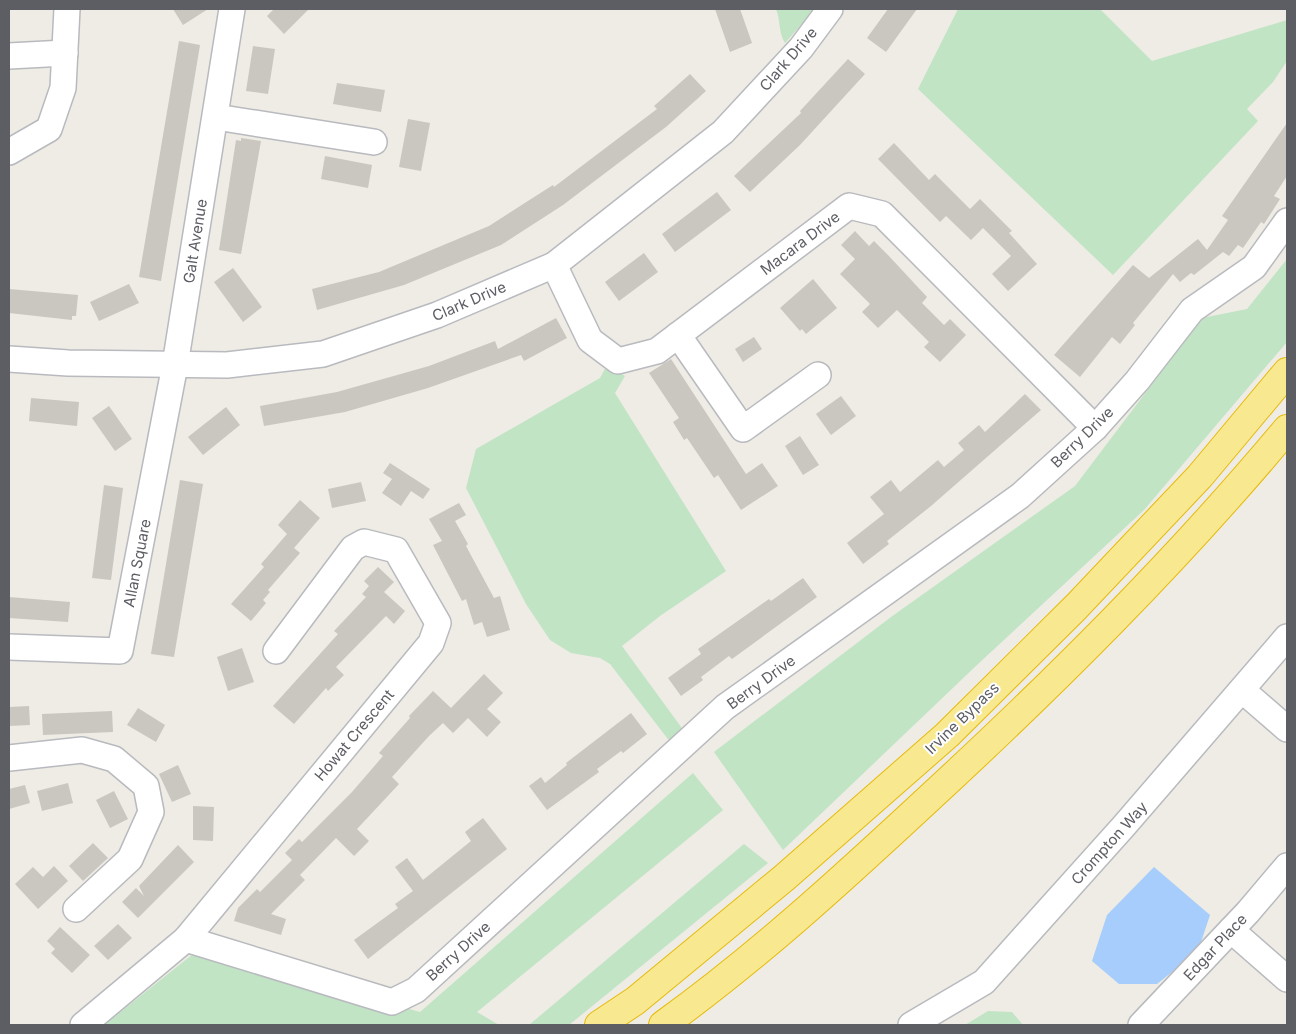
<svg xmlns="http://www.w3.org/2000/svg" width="1296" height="1034" font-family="Inter,sans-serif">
<rect width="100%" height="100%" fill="#eeece4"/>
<g fill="#c1e4c5">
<path d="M 776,9 L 815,9 L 785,43 C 778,32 781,21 776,9 Z"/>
<path d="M 958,9 L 1100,9 L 1152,61 L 1287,20 L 1287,61 L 1273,82 L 1247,109 L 1258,121 L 1113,275 L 918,89 Z"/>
<path d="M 1287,259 L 1287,342 L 1144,510 L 978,664 L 783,850 L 714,752 L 891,617 L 1075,486 L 1202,318 L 1247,309 Z"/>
<path d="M 607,365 L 625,376 L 615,393 L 726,571 L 660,616 L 622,646 L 684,731 L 671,743 L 610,664 L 600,658 L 571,653 L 550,640 L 526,604 L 466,488 L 476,449 L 600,378 Z"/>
<path d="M 693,773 L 723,810 L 477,1012 L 499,1025 L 104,1025 L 198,950 L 420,1012 Z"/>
<path d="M 744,844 L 768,863 L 569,1025 L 529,1025 Z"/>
<path d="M 988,1011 L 1012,1012 L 1023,1025 L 965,1025 Z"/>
</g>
<path fill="#a6cdfb" d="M 1154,867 L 1210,915 L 1198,951 L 1157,984 L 1119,984 L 1092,961 L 1107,915 Z"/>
<g fill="#c9c7c0">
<path d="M 173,9 L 208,9 L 183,25 Z"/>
<path d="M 274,9 L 309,9 L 284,34 L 267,16 Z"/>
<path d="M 715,9 L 740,9 L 752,43 L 730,52 Z"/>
<path d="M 888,9 L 917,9 L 886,52 L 867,38 Z"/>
<path d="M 179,41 L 200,45 L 161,281 L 139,277 Z"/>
<path d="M 253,46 L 275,49 L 268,94 L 246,91 Z"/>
<path d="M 848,59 L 865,74 L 800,145 L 750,192 L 734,176 L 801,113 L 800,111 Z"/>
<path d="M 690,74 L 706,91 L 666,127 L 563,205 L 501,245 L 404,285 L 317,310 L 312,289 L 379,272 L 489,226 L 553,185 L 554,187 L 657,109 L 654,106 Z"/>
<path d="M 337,83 L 385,90 L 381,112 L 333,104 Z"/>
<path d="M 408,119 L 430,123 L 421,171 L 399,167 Z"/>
<path d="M 1287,123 L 1287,176 L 1274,196 L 1280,199 L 1264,224 L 1261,222 L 1243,248 L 1238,245 L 1229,256 L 1223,252 L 1194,275 L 1191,273 L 1180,282 L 1173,274 L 1133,323 L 1135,325 L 1120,344 L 1112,337 L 1080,377 L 1054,355 L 1133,265 L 1149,278 L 1198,239 L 1207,250 L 1228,220 L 1222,216 Z"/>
<path d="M 241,138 L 261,141 L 241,254 L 219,250 L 236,140 L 241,141 Z"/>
<path d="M 894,143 L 929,180 L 935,174 L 970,209 L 980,199 L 1012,231 L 1009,233 L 1037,264 L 1008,291 L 992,274 L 1011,256 L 983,228 L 971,240 L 946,216 L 940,222 L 878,159 Z"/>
<path d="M 325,156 L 372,165 L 368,188 L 321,179 Z"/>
<path d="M 717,192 L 731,210 L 675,252 L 662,234 Z"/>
<path d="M 855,231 L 869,246 L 874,241 L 888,255 L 927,297 L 922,303 L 944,325 L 950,319 L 966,335 L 940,362 L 924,347 L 929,342 L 897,310 L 878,328 L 862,312 L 870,304 L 840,274 L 855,259 L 841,245 Z"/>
<path d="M 644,253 L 658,272 L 619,301 L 605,282 Z"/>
<path d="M 233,268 L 262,307 L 243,322 L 214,282 Z"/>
<path d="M 813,279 L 837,308 L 806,334 L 802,329 L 800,331 L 780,308 Z"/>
<path d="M 129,284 L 139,303 L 99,321 L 90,302 Z"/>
<path d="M 9,289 L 78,295 L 76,316 L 72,316 L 72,320 L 9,313 Z"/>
<path d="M 556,318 L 567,338 L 524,361 L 521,355 L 428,388 L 345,412 L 264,426 L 260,406 L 337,392 L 429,366 L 495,341 L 498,349 Z"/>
<path d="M 754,337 L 762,349 L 743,362 L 735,349 Z"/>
<path d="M 671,359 L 746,474 L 762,463 L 778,486 L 741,510 L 718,475 L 714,478 L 687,438 L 684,440 L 673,422 L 679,418 L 649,373 Z"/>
<path d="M 1025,394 L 1041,410 L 931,506 L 887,541 L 889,544 L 863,564 L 847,543 L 884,514 L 870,497 L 891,480 L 900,492 L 938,460 L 944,467 L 964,450 L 958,443 L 979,425 L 985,432 Z"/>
<path d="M 841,396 L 856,416 L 831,435 L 816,414 Z"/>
<path d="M 31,398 L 79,402 L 77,426 L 29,421 Z"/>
<path d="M 109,406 L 132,439 L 115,451 L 92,418 Z"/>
<path d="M 226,407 L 240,425 L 203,455 L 188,437 Z"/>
<path d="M 800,436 L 819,465 L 803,475 L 785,446 Z"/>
<path d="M 390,463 L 430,489 L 423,499 L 411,491 L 401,506 L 382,493 L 392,479 L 383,473 Z"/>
<path d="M 180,480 L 203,484 L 174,657 L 151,654 Z"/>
<path d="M 361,482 L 366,501 L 332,508 L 328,489 Z"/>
<path d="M 104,485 L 123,488 L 111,580 L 92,578 Z"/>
<path d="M 300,500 L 320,518 L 294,548 L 300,553 L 268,590 L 270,592 L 263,600 L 266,603 L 251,621 L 231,604 L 264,567 L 261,564 L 287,534 L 278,525 Z"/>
<path d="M 459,503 L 466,515 L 455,521 L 468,544 L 466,546 L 494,598 L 500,596 L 510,630 L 487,637 L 482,622 L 474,625 L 466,599 L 462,601 L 433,545 L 442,541 L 429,519 Z"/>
<path d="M 378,567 L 394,582 L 384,592 L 405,611 L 394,624 L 386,616 L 336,667 L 344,675 L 328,691 L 326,688 L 294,724 L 273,706 L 338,634 L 334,631 L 366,597 L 362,594 L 369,586 L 364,581 Z"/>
<path d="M 803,578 L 817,597 L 732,659 L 729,656 L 701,677 L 703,680 L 681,696 L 668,678 L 701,654 L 698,649 L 769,599 L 771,601 Z"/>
<path d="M 9,597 L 70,602 L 68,622 L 9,618 Z"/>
<path d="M 242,648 L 254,682 L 228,691 L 217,657 Z"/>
<path d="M 484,674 L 503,693 L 487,709 L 501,722 L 487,737 L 468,718 L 453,733 L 443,723 L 429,736 L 392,777 L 399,784 L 357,829 L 369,841 L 354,856 L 336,838 L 300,875 L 305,880 L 271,914 L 286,919 L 281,935 L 234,921 L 238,908 L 257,889 L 260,892 L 292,860 L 285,853 L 299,839 L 302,842 L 352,792 L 383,756 L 379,753 L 410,718 L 409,716 L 433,691 L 451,708 Z"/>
<path d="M 29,706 L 30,725 L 9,726 L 9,707 Z"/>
<path d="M 138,708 L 165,725 L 156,742 L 127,725 Z"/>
<path d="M 112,711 L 113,732 L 43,735 L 42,714 Z"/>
<path d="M 631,713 L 647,734 L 623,753 L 621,751 L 597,769 L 599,772 L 547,810 L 529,786 L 541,777 L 545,783 L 567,765 L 566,763 Z"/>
<path d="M 178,765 L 191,794 L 172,802 L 159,774 Z"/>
<path d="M 68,783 L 73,803 L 42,811 L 37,791 Z"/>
<path d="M 25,785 L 30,803 L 9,809 L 9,789 Z"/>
<path d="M 114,791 L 128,819 L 110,828 L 96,800 Z"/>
<path d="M 193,806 L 214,807 L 213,841 L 193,840 Z"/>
<path d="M 483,818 L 507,849 L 368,959 L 354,940 L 398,908 L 395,904 L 413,891 L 395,867 L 407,858 L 423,880 L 471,841 L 465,832 Z"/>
<path d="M 93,843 L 108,858 L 83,881 L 69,866 Z"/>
<path d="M 178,845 L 194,862 L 138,918 L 122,902 L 136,888 L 144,896 L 139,886 Z"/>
<path d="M 54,866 L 68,881 L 38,909 L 15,884 L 33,867 L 43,877 Z"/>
<path d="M 118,924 L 132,938 L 108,960 L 94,946 Z"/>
<path d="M 60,927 L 90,955 L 72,973 L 51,953 L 55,949 L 47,941 Z"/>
</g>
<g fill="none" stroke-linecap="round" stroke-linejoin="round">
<g stroke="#b9babf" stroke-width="28">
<g id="minor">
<path d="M 9,56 L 65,53"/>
<path d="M 216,117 L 374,142"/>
<path d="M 9,152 L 49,129 L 63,88 L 67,9"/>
<path d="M 554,265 L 590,340 L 618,361 L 657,351 L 849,206 L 882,214 L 1095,428"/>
<path d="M 678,335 L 743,429 L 818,375"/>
<path d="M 9,359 L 68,363 L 227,365 L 323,354 L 437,315 L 554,265 L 723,132 L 801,48 L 830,9"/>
<path d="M 9,647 L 120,651 L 175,365 L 232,9"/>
<path d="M 1242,690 L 1287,729"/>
<path d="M 9,758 L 82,750 L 114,759 L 146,786 L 151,812 L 130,859 L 76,909"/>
<path d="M 1231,930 L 1287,979"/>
<path d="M 186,939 L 392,1002 L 416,990 L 725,707 L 1020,496 L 1095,428 L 1137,381 L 1192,310 L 1254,267 L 1287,221"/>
<path d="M 83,1025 L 186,939 L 431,643 L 438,623 L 396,550 L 364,542 L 353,548 L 276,651"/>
<path d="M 911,1025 L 984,982 L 1123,827 L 1287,637"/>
<path d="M 1141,1025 L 1248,912 L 1287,866"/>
</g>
</g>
<g stroke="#e6ba0b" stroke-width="30">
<g id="highway">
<path d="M 599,1025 L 635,1001 L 784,878 L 947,735 L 1076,607 L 1200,476 L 1287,372"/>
<path d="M 663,1025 C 756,958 840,881 924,803 C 1052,685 1175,563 1287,429"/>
</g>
</g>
<use href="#minor" stroke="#fff" stroke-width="25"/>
<use href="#highway" stroke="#f8e990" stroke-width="28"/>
</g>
<g text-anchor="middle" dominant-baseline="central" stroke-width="4" stroke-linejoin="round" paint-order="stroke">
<g font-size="15" fill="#5c5e64" stroke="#fff">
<text transform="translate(788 59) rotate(-49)">Clark Drive</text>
<text transform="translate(195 241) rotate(-81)">Galt Avenue</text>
<text transform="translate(800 243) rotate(-37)">Macara Drive</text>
<text transform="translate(469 301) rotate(-23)">Clark Drive</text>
<text transform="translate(1082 437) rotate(-44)">Berry Drive</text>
<text transform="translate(137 563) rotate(-79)">Allan Square</text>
<text transform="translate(761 682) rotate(-36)">Berry Drive</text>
<text transform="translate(962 718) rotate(-44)">Irvine Bypass</text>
<text transform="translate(354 735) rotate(-50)">Howat Crescent</text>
<text transform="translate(1109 843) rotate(-48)">Crompton Way</text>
<text transform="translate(1215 947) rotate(-47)">Edgar Place</text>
<text transform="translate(458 951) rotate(-42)">Berry Drive</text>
</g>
</g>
<rect width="1296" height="1034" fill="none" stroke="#5c5e64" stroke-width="20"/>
</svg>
